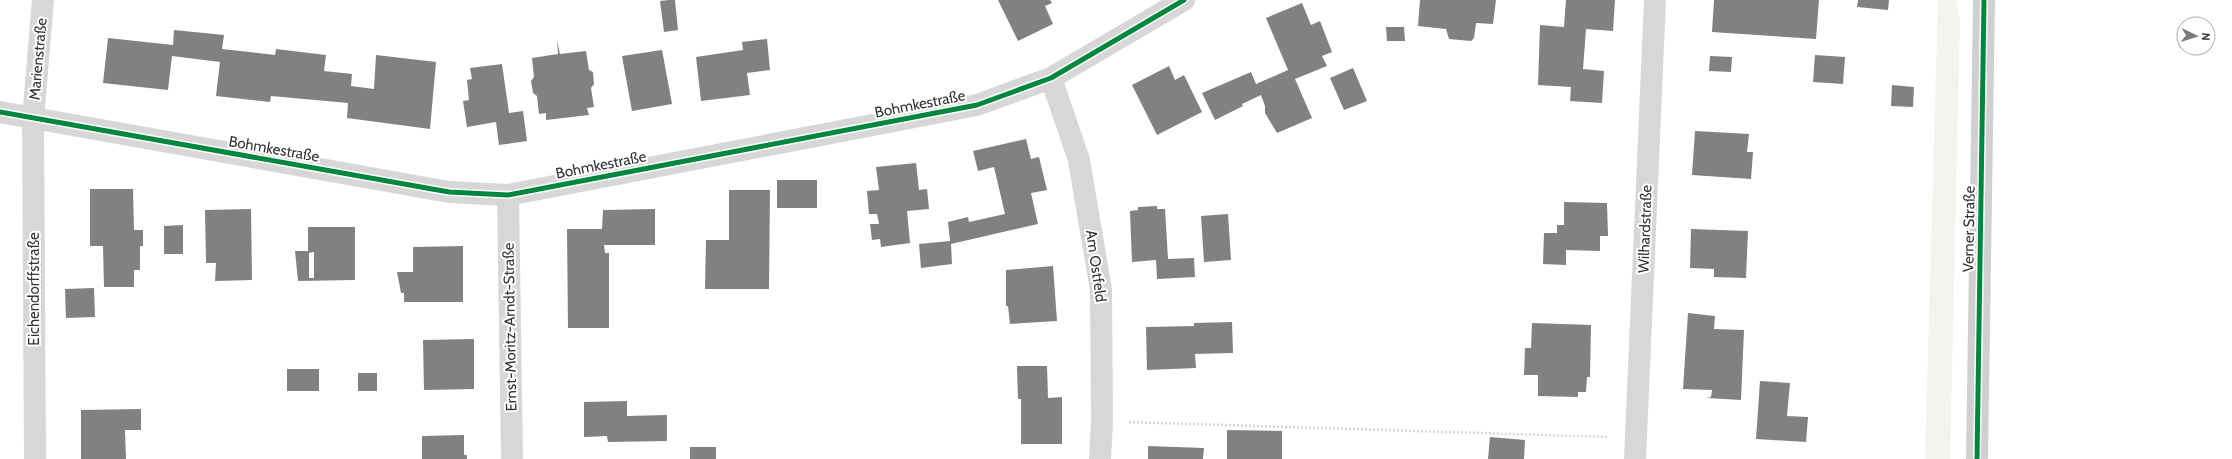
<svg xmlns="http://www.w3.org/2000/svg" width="2232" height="459" font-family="Cabin,sans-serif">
<rect width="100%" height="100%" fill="#fff"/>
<path fill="#f1f5ed" d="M 1938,0 L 1956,0 L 1960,20 L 1950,459 L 1925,459 Z"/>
<g fill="#818181" fill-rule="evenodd">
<path d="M 669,0 L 675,0 L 678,30 L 664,32 L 660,1 Z"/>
<path d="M 998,0 L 1050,0 L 1052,3 L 1045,6 L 1053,24 L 1018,41 Z"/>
<path d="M 1420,0 L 1496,0 L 1493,24 L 1476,23 L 1474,38 L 1471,41 L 1449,39 L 1446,29 L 1418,26 Z"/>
<path d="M 1566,0 L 1615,0 L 1613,31 L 1586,29 L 1583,69 L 1604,71 L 1602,103 L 1570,101 L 1571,87 L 1538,85 L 1540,25 L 1564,27 Z"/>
<path d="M 1714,0 L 1819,0 L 1816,39 L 1712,32 Z"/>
<path d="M 1858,0 L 1889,0 L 1888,10 L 1857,7 Z"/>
<path d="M 1302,3 L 1311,25 L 1320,21 L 1332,52 L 1322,56 L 1327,66 L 1295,79 L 1312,118 L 1277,133 L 1265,113 L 1265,106 L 1261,95 L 1242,104 L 1243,106 L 1215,120 L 1202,93 L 1251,72 L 1256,84 L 1288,70 L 1266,18 Z"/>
<path d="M 1386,27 L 1404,27 L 1405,41 L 1387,41 Z"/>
<path d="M 174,30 L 224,35 L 222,49 L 275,55 L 276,49 L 326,55 L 324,71 L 352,74 L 351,86 L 374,89 L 376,55 L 436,62 L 430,129 L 347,118 L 348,103 L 271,96 L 270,102 L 216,96 L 220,62 L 172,56 L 168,90 L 103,83 L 108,38 L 173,45 Z"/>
<path d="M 767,39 L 770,70 L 747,73 L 750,95 L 701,101 L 696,57 L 743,50 L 742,42 Z"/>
<path d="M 557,40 L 560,54 L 586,51 L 589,70 L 593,72 L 594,84 L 591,88 L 594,107 L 587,108 L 589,115 L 546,120 L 546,113 L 539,114 L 537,96 L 533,93 L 531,81 L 534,77 L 532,58 L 558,54 Z"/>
<path d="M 662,50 L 672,104 L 632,111 L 622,56 Z"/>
<path d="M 1815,55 L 1845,57 L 1843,84 L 1813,82 Z"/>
<path d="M 1710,56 L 1732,57 L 1731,72 L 1709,71 Z"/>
<path d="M 502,64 L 509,113 L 523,111 L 527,141 L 499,145 L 496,122 L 467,127 L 463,101 L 469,100 L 467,80 L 472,79 L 470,68 Z"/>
<path d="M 1169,66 L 1175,80 L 1184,75 L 1202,112 L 1157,135 L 1132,85 Z"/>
<path d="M 1353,68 L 1367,101 L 1344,110 L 1330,78 Z"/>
<path d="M 1892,85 L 1914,87 L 1913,107 L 1891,106 Z"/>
<path d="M 1695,131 L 1749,134 L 1747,152 L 1753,152 L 1751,179 L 1692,175 Z"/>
<path d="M 1026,139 L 1031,159 L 1039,157 L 1047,190 L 1031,193 L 1038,224 L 951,244 L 952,264 L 921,268 L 919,244 L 950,241 L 948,222 L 968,217 L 969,222 L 1005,214 L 994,167 L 978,171 L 973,151 Z"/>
<path d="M 916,163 L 919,190 L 927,189 L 929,209 L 907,211 L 910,243 L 881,247 L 880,239 L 872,240 L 870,224 L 879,224 L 877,214 L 869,214 L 867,191 L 879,190 L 876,167 Z"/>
<rect x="777" y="180" width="40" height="28"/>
<path d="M 90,189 L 133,189 L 134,230 L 143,230 L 143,246 L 140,246 L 140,270 L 134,270 L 134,287 L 104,287 L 103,246 L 90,246 Z"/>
<path d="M 729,190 L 770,190 L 769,289 L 705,289 L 706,240 L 729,240 Z"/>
<path d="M 1564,202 L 1607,203 L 1608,236 L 1600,236 L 1600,251 L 1566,250 L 1566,265 L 1543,264 L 1544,233 L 1557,233 L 1557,225 L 1564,225 Z"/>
<path d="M 1157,206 L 1157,209 L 1165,209 L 1168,259 L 1194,258 L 1195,277 L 1157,279 L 1156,260 L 1132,262 L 1130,211 L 1138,210 L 1138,207 Z"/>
<path d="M 251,209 L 252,280 L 215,281 L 216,263 L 206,263 L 205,210 Z"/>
<path d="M 655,209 L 655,245 L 604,245 L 605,253 L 609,253 L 609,328 L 568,328 L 567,229 L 602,229 L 603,210 Z"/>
<path d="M 1228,214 L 1231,260 L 1204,262 L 1201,216 Z"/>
<path d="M 183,225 L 183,254 L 164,254 L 164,226 Z"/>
<path d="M 308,227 L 355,227 L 355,280 L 298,281 L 295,251 L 308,251 ZM 314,252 L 314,278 L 309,278 L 309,253 Z"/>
<path d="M 1691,229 L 1748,231 L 1746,278 L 1714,277 L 1714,269 L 1690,268 Z"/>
<path d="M 463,246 L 463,302 L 404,302 L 404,293 L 401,293 L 397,272 L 413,272 L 413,247 Z"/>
<path d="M 1053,266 L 1057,321 L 1010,324 L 1008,306 L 1006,306 L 1006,270 Z"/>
<path d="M 94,288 L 95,317 L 66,318 L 65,289 Z"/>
<path d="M 1688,313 L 1715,316 L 1714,329 L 1744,330 L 1741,400 L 1707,398 L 1711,397 L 1712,390 L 1683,389 Z"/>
<path d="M 1232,322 L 1233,353 L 1195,354 L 1196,368 L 1147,370 L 1146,327 L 1194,326 L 1194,323 Z"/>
<path d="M 1532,323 L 1591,325 L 1590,377 L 1587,377 L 1586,392 L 1578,392 L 1578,397 L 1538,396 L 1538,375 L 1524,375 L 1525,348 L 1531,348 Z"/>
<path d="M 474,339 L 474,389 L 424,390 L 423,340 Z"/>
<path d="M 1017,366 L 1047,366 L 1048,398 L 1062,397 L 1062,444 L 1021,444 L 1021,399 L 1018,399 Z"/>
<rect x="287" y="369" width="32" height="22"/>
<rect x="358" y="373" width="19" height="18"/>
<path d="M 1760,381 L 1790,383 L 1787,416 L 1808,417 L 1806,442 L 1756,439 Z"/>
<path d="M 627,401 L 627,416 L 667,415 L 667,441 L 608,442 L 607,436 L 584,437 L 584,402 Z"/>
<path d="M 141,409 L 141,430 L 125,430 L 126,459 L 81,459 L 81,410 Z"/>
<path d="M 1227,430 L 1282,431 L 1282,459 L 1227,459 Z"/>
<path d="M 464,435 L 464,455 L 467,455 L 467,459 L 422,459 L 422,436 Z"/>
<path d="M 1490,437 L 1525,440 L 1524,459 L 1488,459 Z"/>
<path d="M 1148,446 L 1204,448 L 1203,459 L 1148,459 Z"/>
<rect x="690" y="447" width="26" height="12"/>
</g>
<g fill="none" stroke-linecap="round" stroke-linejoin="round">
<path stroke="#d6d6d6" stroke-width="2.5" stroke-dasharray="2 2" stroke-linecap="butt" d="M 1129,422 L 1608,437"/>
<g stroke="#d7d7d7" stroke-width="22">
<path d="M 1051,78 L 1079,160 L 1101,290 L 1102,421 L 1100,459"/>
<path d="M 0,112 L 449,192 L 508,195 L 977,105 L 1051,78 L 1184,0"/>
<path d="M 508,195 L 512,459"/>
<path d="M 35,459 L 33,119 L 43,0"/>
<path d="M 1635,459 L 1655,0"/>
</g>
<path stroke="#d0d0d0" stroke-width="22" d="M 1977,459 L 1984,0"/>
<g stroke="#fff" stroke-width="8">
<g id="cycleway">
<path d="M 0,112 L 449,192 L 508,195 L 977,105 L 1051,78 L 1184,0"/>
<path d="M 1977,459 L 1984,0"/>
</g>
</g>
<use href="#cycleway" stroke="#00873e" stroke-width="5"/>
</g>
<g text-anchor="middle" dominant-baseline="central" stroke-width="4" stroke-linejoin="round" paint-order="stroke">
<g font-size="15" fill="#333" stroke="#fff">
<text transform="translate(38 59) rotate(-85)">Marienstraße</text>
<text transform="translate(920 104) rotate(-11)">Bohmkestraße</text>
<text transform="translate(274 149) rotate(10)">Bohmkestraße</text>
<text transform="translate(601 165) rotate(-11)">Bohmkestraße</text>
<text transform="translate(1645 229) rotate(-88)">Wilhardstraße</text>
<text transform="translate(1969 229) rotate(-89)">Verner Straße</text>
<text transform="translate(1096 266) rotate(82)">Am Ostfeld</text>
<text transform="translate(34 289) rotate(-90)">Eichendorffstraße</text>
<text transform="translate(510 327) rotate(-91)">Ernst-Moritz-Arndt-Straße</text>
</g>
</g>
<g transform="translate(2196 36) rotate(94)"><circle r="19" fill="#ffffff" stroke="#adadad"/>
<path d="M0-3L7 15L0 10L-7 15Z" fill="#7a7a7a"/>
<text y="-6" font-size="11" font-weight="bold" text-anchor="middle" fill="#333333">N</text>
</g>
</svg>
